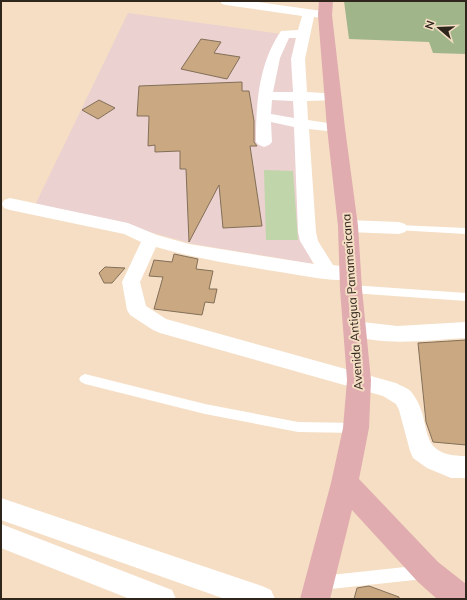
<svg xmlns="http://www.w3.org/2000/svg" width="467" height="600" font-family="Mulish,sans-serif">
<rect width="100%" height="100%" fill="#f5dec4"/>
<path fill="#ebd1d0" d="M 128,13 L 296,36 L 292,59 L 300,233 L 313,264 L 194,244 L 131,227 L 35,205 Z"/>
<path fill="#c0d5aa" d="M 264,170 L 293,171 L 298,240 L 266,240 Z"/>
<path fill="#a0b58a" d="M 344,1 L 466,1 L 466,54 L 433,53 L 429,42 L 349,39 Z"/>
<g fill="#c9a882" stroke="#836f58">
<path d="M 201,39 L 221,42 L 214,53 L 240,57 L 227,79 L 181,69 Z"/>
<path d="M 242,82 L 242,91 L 249,91 L 254,121 L 254,142 L 257,146 L 250,146 L 262,226 L 223,228 L 219,185 L 189,242 L 186,169 L 180,169 L 180,151 L 155,152 L 155,145 L 148,146 L 149,116 L 137,116 L 139,86 Z"/>
<path d="M 99,100 L 115,108 L 98,119 L 82,110 Z"/>
<path d="M 174,254 L 198,259 L 196,269 L 213,271 L 209,289 L 217,289 L 214,303 L 205,302 L 202,315 L 154,309 L 163,277 L 149,276 L 154,260 L 172,262 Z"/>
<path d="M 105,267 L 125,268 L 112,283 L 104,283 L 99,273 Z"/>
<path d="M 466,340 L 466,445 L 433,442 L 426,422 L 418,343 Z"/>
<path d="M 369,586 L 399,597 L 399,599 L 354,599 L 357,588 Z"/>
</g>
<g fill="none" stroke-linecap="round" stroke-linejoin="round">
<g fill="#fff" fill-rule="evenodd">
<path d="M 399,225 L 466,228 L 466,234 L 396,230 L 394,228 L 396,226 Z"/>
<path d="M 351,285 L 466,293 L 466,301 L 351,293 L 348,292 L 346,289 L 348,286 Z"/>
<path d="M 85,374 L 205,404 L 298,422 L 356,423 L 360,424 L 362,428 L 360,432 L 356,433 L 298,432 L 205,414 L 85,384 L 81,382 L 79,379 L 81,376 Z"/>
<path d="M 424,565 L 429,567 L 431,572 L 429,577 L 424,579 L 321,590 L 316,588 L 314,583 L 316,578 L 321,576 Z"/>
</g>
<g fill="#fff" fill-rule="evenodd">
<path d="M 220,1 L 250,1 L 322,11 L 326,12 L 328,15 L 326,18 L 314,17 L 305,59 L 307,92 L 339,94 L 341,97 L 339,100 L 307,101 L 308,120 L 341,125 L 343,128 L 341,131 L 336,132 L 309,129 L 316,232 L 318,241 L 333,265 L 356,268 L 359,273 L 356,278 C 337,284 301,275 280,272 C 238,265 197,259 156,247 L 140,282 L 146,306 L 166,319 L 396,383 C 401,386 409,388 412,393 C 435,422 413,456 466,456 L 466,478 L 451,478 L 427,468 L 413,458 L 410,451 L 399,410 L 396,404 L 383,396 L 160,333 L 153,330 L 130,315 L 127,310 L 122,282 L 141,242 L 124,234 L 10,210 L 4,208 L 2,204 L 4,200 L 10,198 L 128,223 L 157,235 L 189,244 L 314,264 L 300,241 L 298,232 L 294,127 L 271,122 L 272,142 L 269,145 L 264,147 L 259,145 L 256,142 C 256,105 258,64 281,31 L 298,30 L 302,16 L 226,5 L 222,4 ZM 289,38 L 296,38 L 291,59 L 293,92 L 273,92 L 280,58 ZM 272,100 L 293,101 L 294,118 L 271,114 Z"/>
<path d="M 348,220 L 399,222 L 405,224 L 408,228 L 405,232 L 399,234 L 348,232 L 342,230 L 339,226 L 342,222 Z"/>
<path d="M 354,321 L 397,326 L 466,322 L 466,338 C 427,340 385,347 347,334 L 344,329 L 347,324 Z"/>
<path d="M 1,498 L 262,586 L 271,590 L 275,599 L 225,599 L 1,520 Z"/>
<path d="M 1,524 L 172,590 L 176,599 L 130,599 L 1,548 Z"/>
</g>
<path fill="#e0acaf" fill-rule="evenodd" d="M 319,1 L 333,1 L 332,15 L 345,128 L 358,226 L 362,289 L 371,380 L 369,428 L 359,479 L 438,562 L 466,584 L 466,599 L 437,599 L 418,582 L 352,510 L 330,599 L 300,599 L 331,483 L 343,428 L 347,380 L 340,289 L 338,226 L 327,128 L 318,15 Z"/>
</g>
<g text-anchor="middle" dominant-baseline="central" stroke-width="4" stroke-linejoin="round" paint-order="stroke">
<g font-size="12" fill="#2e251c" stroke="#f5dec4">
<text transform="translate(352 302) rotate(-94)">Avenida Antigua Panamericana</text>
</g>
</g>
<rect width="467" height="600" fill="none" stroke="#2e251c" stroke-width="4"/>
<g transform="translate(439 28) rotate(289)" stroke="#f5dec4" stroke-width="3" paint-order="stroke">
<path d="M0-3L7 15L0 10L-7 15Z" fill="#2e251c"/>
<text y="-6" font-size="11" font-weight="bold" text-anchor="middle" fill="#2e251c">N</text>
</g>
</svg>
